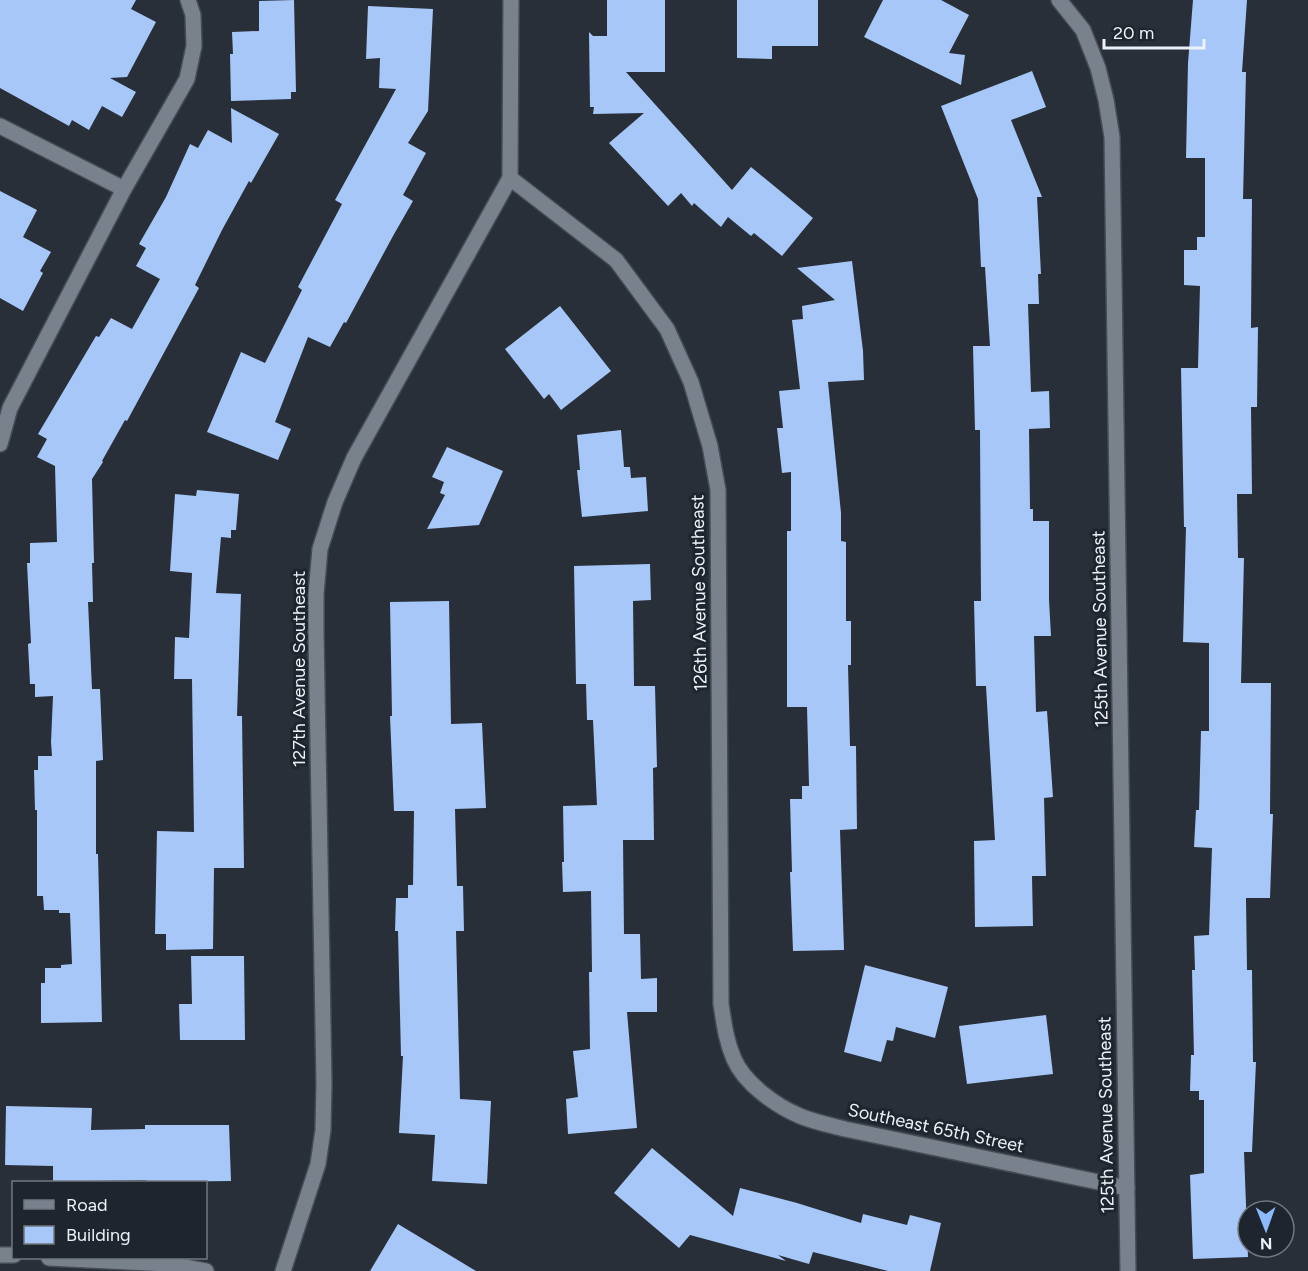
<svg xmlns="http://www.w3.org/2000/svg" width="1308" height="1271" font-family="Figtree,sans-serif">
<rect width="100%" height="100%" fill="#282f39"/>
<g fill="#a6c7f8">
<path d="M 0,0 L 136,0 L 131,9 L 156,22 L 127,77 L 110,78 L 136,92 L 122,117 L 102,106 L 89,130 L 72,120 L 69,126 L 0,88 Z"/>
<path d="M 294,0 L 296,92 L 291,92 L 291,99 L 231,101 L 230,54 L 233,54 L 232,32 L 259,31 L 259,1 Z"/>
<path d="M 607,0 L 665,0 L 665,72 L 626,72 L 732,190 L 751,167 L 813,218 L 782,256 L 754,233 L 751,236 L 728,217 L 721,227 L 694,203 L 692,206 L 681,193 L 668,206 L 609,143 L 644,113 L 593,114 L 594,107 L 590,107 L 589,32 L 593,36 L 607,36 Z"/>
<path d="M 737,0 L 818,0 L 818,46 L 772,46 L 772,59 L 737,58 Z"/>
<path d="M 883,0 L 941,0 L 969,15 L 949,53 L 965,55 L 961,85 L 864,37 Z"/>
<path d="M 1193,0 L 1247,0 L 1242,72 L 1246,72 L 1243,199 L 1252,199 L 1251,328 L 1258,327 L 1257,407 L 1251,407 L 1252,494 L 1237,494 L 1238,558 L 1244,558 L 1241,683 L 1271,683 L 1270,814 L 1273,814 L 1270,898 L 1246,898 L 1247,970 L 1252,970 L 1253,1062 L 1256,1062 L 1252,1152 L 1244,1152 L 1248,1257 L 1193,1259 L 1190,1175 L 1204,1173 L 1204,1100 L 1199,1100 L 1199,1091 L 1190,1091 L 1191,1055 L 1194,1055 L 1192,970 L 1195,970 L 1194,936 L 1209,935 L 1212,848 L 1194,847 L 1196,810 L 1199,810 L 1201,731 L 1209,731 L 1209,643 L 1183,642 L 1186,527 L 1184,527 L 1181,368 L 1198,368 L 1200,286 L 1184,285 L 1184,250 L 1197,250 L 1197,237 L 1205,237 L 1205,158 L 1186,158 L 1188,63 Z"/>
<path d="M 368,6 L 433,9 L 428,111 L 408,143 L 426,153 L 403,195 L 413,201 L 393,236 L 346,323 L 344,322 L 330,347 L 308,337 L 275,422 L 291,429 L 278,460 L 207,432 L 241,352 L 265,363 L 302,290 L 298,287 L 342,204 L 335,200 L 396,89 L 379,88 L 380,58 L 366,59 Z"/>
<path d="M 1032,71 L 1046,107 L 1011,120 L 1042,197 L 1037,197 L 1041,274 L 1038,274 L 1039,304 L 1028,304 L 1031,392 L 1049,391 L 1050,428 L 1029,429 L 1030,509 L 1033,509 L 1033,521 L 1049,521 L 1049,600 L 1051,636 L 1034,636 L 1036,712 L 1047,711 L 1053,797 L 1044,798 L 1046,876 L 1032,876 L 1033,926 L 975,927 L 974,841 L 995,840 L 986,686 L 976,686 L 974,601 L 981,601 L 980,430 L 975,430 L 973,346 L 990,346 L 985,267 L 981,267 L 978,199 L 941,106 Z"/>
<path d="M 231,108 L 279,134 L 251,183 L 249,181 L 222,230 L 195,285 L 199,288 L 127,421 L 125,420 L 102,461 L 103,462 L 92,479 L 94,563 L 92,563 L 93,602 L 88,602 L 92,689 L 100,689 L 103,760 L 96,761 L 96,854 L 98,854 L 102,1022 L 41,1023 L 41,983 L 45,983 L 45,968 L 61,968 L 61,965 L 72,964 L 70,913 L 59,913 L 59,910 L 44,910 L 43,896 L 37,896 L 37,810 L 35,810 L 34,770 L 38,770 L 38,756 L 52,756 L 51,742 L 53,696 L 35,697 L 35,684 L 30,684 L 28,644 L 31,643 L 27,563 L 30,563 L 30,543 L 57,542 L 55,466 L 37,457 L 47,439 L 38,434 L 96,336 L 99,337 L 111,318 L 132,329 L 160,279 L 136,266 L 146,248 L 139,244 L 166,197 L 190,144 L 198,148 L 208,130 L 232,143 Z"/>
<path d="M 0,191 L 37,210 L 23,237 L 51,252 L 40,271 L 43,273 L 23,311 L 0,298 Z"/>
<path d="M 852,261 L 863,351 L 864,380 L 828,382 L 841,513 L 841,541 L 846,542 L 846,621 L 851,621 L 851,665 L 848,665 L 850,746 L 856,746 L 857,829 L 840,830 L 844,950 L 793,951 L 790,872 L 792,872 L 790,799 L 802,799 L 802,786 L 809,786 L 807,707 L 787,707 L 787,531 L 791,531 L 791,472 L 782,473 L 777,428 L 783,428 L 779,391 L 800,389 L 792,320 L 803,319 L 802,306 L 835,300 L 797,268 Z"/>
<path d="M 560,306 L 611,371 L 561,410 L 549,394 L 544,399 L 505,349 Z"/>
<path d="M 621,430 L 624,467 L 630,467 L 631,478 L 646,477 L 648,511 L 582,517 L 577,470 L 580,470 L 577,435 Z"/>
<path d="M 447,447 L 503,471 L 479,525 L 427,529 L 445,495 L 440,493 L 444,482 L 432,477 Z"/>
<path d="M 197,490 L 239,494 L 236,530 L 231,530 L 231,538 L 221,537 L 216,593 L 241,594 L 237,716 L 242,716 L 244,868 L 214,868 L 213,949 L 166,950 L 166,934 L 155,934 L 157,831 L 194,832 L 192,679 L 174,679 L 175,637 L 189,638 L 192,573 L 170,571 L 175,494 L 196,496 Z"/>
<path d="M 650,564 L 651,600 L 633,601 L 634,686 L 655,686 L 657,767 L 653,768 L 654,840 L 623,840 L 624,934 L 640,934 L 641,979 L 657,978 L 657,1012 L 627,1012 L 637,1128 L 568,1134 L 566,1099 L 578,1097 L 573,1051 L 590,1049 L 589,972 L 592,972 L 591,891 L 563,892 L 562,862 L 564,862 L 563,806 L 597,805 L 593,720 L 587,720 L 586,684 L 576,684 L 574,566 Z"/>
<path d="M 449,601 L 451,724 L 482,723 L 486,808 L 455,809 L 457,886 L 463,886 L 464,931 L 456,931 L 460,1099 L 491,1101 L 487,1184 L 432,1181 L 435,1135 L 399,1133 L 403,1056 L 401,1056 L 398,931 L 395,931 L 396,898 L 408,898 L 408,885 L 413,885 L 414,811 L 394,811 L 390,716 L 392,716 L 390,602 Z"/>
<path d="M 191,956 L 244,956 L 245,1040 L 180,1040 L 179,1004 L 192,1004 Z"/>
<path d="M 865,965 L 948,987 L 935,1038 L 896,1027 L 893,1041 L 887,1040 L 881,1062 L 844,1052 Z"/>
<path d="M 1046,1015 L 1053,1074 L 967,1084 L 959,1026 Z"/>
<path d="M 6,1106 L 92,1108 L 91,1130 L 145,1129 L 145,1125 L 229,1125 L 231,1181 L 146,1182 L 146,1180 L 90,1181 L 90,1182 L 53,1182 L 53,1166 L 5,1165 Z"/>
<path d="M 652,1148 L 733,1216 L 740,1188 L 797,1203 L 861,1223 L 863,1214 L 907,1225 L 910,1215 L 941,1223 L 930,1271 L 888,1271 L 813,1252 L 809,1264 L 778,1255 L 786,1261 L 690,1235 L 679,1248 L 614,1193 Z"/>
<path d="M 398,1224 L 476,1271 L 370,1271 Z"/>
</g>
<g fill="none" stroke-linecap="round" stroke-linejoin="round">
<g stroke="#464b54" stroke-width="18">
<g id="minor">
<path d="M 1059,0 L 1083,30 L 1098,68 L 1106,100 L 1112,137 L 1128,1271"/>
<path d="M 0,126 L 124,189"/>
<path d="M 510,178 L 616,260 L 667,329 L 691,382 L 710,446 L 718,490 L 721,1004 C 724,1023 726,1041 734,1059 C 744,1083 776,1106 800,1116 C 814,1122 830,1125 845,1129 L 1127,1188"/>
<path d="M 0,444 L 10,408 L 124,189 L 187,79 L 194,46 L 193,15 L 188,0"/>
<path d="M 0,1255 L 14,1255"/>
<path d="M 49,1258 L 168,1264 L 206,1271"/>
<path d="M 283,1271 L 318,1164 L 323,1130 L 324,1083 L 316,633 L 316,594 L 320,549 L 335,502 L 354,458 L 510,178 L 511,0"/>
</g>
</g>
<use href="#minor" stroke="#79818d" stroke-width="15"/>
</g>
<g text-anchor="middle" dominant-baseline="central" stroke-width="6" stroke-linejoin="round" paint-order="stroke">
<g font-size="18" fill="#edf1f8" stroke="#1e252e">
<text transform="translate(699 593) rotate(-91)">126th Avenue Southeast</text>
<text transform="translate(1100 629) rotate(-91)">125th Avenue Southeast</text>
<text transform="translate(299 669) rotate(-90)">127th Avenue Southeast</text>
<text transform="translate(1106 1115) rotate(-91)">125th Avenue Southeast</text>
<text transform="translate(936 1128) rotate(12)">Southeast 65th Street</text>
</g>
</g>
<rect x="12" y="1181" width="195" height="78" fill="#1e252e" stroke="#71777f" stroke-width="1.5"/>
<rect x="24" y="1200" width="30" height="9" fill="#79818d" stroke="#71777f" stroke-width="1.5"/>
<text x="66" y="1211" font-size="18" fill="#edf1f8">Road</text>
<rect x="24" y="1226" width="30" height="18" fill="#a6c7f8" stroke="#71777f" stroke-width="1.5"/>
<text x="66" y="1241" font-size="18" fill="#edf1f8">Building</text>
<g transform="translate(1266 1229) rotate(179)"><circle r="28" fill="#1e252e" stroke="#71777f" stroke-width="1.5"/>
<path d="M0-4.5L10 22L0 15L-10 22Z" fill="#8cb9fc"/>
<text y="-9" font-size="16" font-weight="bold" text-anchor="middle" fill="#edf1f8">N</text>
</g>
<path d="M1104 39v9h100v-9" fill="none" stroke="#edf1f8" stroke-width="3"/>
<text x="1113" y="39" font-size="18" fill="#edf1f8" stroke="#1e252e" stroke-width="4.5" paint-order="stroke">20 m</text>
</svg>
